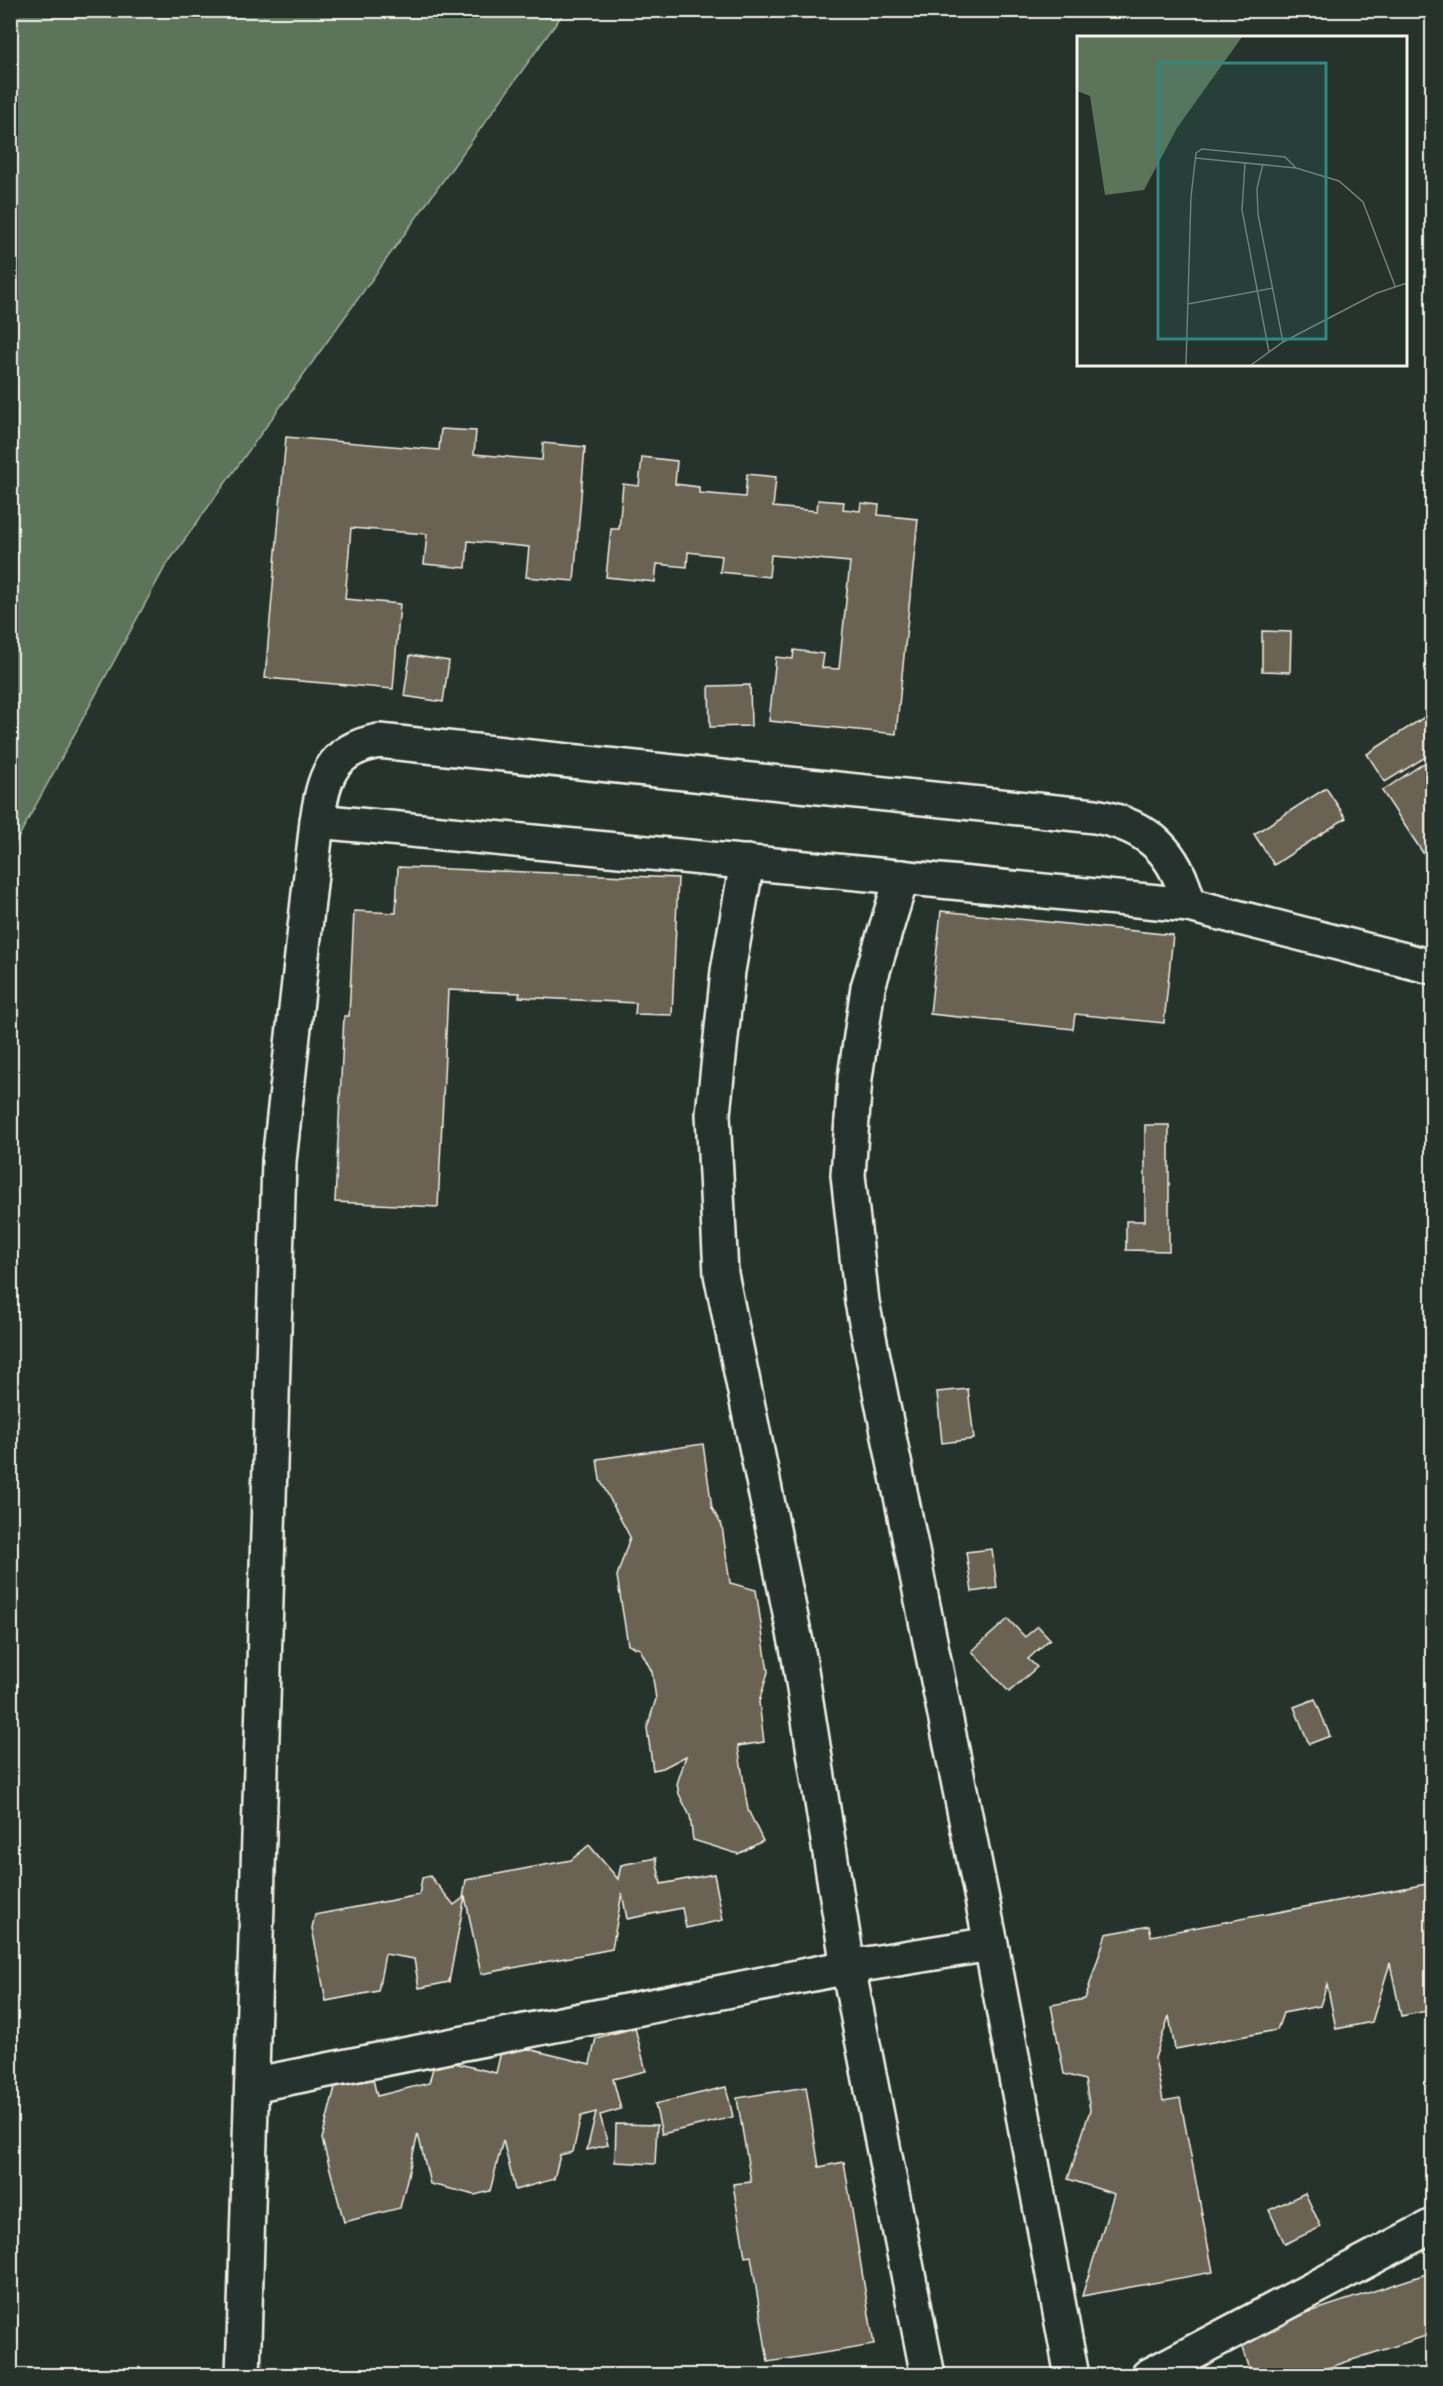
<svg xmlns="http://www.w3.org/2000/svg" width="1443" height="2386" font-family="'Shantell Sans',sans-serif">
<rect width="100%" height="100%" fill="#26332d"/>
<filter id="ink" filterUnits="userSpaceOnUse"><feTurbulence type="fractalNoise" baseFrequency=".0167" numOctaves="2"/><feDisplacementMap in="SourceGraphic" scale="12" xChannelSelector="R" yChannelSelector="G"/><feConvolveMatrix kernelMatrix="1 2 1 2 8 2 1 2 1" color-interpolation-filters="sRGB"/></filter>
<g filter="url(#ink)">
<path fill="#5b745a" stroke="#a8b2a1" stroke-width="1.5" d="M 11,10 L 565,11 L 165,567 L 11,851 Z"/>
<g fill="#6a6453" stroke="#f4f1e8" stroke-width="1.5">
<path d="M 441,429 L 476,431 L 474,454 L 542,460 L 543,443 L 585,447 L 574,581 L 526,577 L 529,547 L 468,541 L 466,568 L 424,564 L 427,534 L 351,528 L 345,599 L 400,604 L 393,689 L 265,678 L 286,437 L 439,450 Z"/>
<path d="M 642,457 L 677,461 L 675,484 L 699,487 L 699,493 L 745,497 L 747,474 L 776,477 L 773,507 L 817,511 L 818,500 L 844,502 L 843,509 L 860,511 L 861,503 L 879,505 L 878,515 L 918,519 L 896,734 L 769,721 L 776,657 L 793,659 L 794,650 L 824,654 L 822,668 L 839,669 L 850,562 L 771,555 L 769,577 L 720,572 L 722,556 L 688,552 L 687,567 L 657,564 L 655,582 L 606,577 L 611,529 L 619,529 L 623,484 L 639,486 Z"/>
<path d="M 1262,631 L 1291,632 L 1290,672 L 1262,671 Z"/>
<path d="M 410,655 L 449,661 L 443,702 L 404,696 Z"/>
<path d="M 750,685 L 751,726 L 710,727 L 709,686 Z"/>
<path d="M 1429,714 L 1432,719 L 1432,753 L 1385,782 L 1367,754 Z"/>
<path d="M 1424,763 L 1432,775 L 1431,865 L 1382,791 Z"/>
<path d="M 1326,788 L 1346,818 L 1274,865 L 1254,834 Z"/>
<path d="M 398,867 L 678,878 L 672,1015 L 635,1014 L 636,1003 L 519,997 L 520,993 L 448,990 L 438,1207 L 335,1202 L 344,1016 L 349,1016 L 354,911 L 396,913 Z"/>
<path d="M 941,911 L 1173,935 L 1164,1023 L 1075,1014 L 1073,1029 L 930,1014 Z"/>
<path d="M 1145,1125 L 1169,1125 L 1169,1251 L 1126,1250 L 1126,1221 L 1145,1221 Z"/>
<path d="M 968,1389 L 974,1439 L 942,1443 L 937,1392 Z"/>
<path d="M 703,1444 L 712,1508 L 722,1526 L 730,1583 L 756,1590 L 768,1672 L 759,1702 L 764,1742 L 738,1746 L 748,1810 L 763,1841 L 738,1854 L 693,1840 L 690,1816 L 679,1794 L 677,1784 L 686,1756 L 663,1768 L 653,1770 L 647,1728 L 656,1699 L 652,1672 L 640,1649 L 628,1645 L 617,1576 L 630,1537 L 600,1480 L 597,1459 Z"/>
<path d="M 992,1549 L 997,1588 L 972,1592 L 966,1552 Z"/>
<path d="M 1008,1619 L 1025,1637 L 1038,1626 L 1050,1639 L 1028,1659 L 1037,1667 L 1009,1692 L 972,1651 Z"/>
<path d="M 1315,1699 L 1330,1736 L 1309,1744 L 1294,1707 Z"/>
<path d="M 589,1845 L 618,1879 L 621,1865 L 656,1858 L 661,1884 L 714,1874 L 723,1920 L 686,1928 L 682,1908 L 627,1919 L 622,1893 L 612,1949 L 481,1974 L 465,1896 L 449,1982 L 419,1988 L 414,1959 L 385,1954 L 378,1991 L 326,2001 L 312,1928 L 315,1915 L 419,1895 L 422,1878 L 430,1876 L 454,1905 L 463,1898 L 466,1880 L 571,1860 Z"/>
<path d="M 1432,1883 L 1432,2010 L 1401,2016 L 1390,1963 L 1372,2022 L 1336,2029 L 1327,1984 L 1320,2006 L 1283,2013 L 1277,2030 L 1175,2049 L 1169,2016 L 1155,2058 L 1163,2101 L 1180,2098 L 1213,2272 L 1082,2296 L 1114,2194 L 1068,2179 L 1090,2110 L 1085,2080 L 1064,2074 L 1051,2005 L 1085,1999 L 1106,1934 L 1149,1926 L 1151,1936 Z"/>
<path d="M 635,2028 L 646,2071 L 613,2079 L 621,2109 L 600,2115 L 608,2145 L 587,2150 L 596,2112 L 581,2116 L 573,2152 L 560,2155 L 554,2179 L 515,2190 L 503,2140 L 490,2191 L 475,2195 L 430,2184 L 418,2134 L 400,2208 L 344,2222 L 322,2139 L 336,2083 L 372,2075 L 377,2096 L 429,2083 L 433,2068 L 455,2063 L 496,2073 L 503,2043 L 590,2064 L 596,2038 Z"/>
<path d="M 726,2087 L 733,2117 L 662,2134 L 655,2104 Z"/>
<path d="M 806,2087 L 819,2167 L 844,2162 L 874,2345 L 768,2362 L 751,2256 L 745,2257 L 733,2184 L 751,2182 L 737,2098 Z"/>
<path d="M 616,2124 L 657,2125 L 655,2164 L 615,2162 Z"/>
<path d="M 1305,2193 L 1321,2227 L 1285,2244 L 1269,2210 Z"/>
<path d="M 1432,2272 L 1432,2334 L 1303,2376 L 1252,2376 L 1239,2335 Z"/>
</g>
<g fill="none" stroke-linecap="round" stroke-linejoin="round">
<g stroke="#f4f1e8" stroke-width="38">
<g id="minor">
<path d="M 317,821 L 1189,905 L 1432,967"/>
<path d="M 747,862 L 728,971 L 713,1114 L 721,1274 L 799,1657 L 848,1967 L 928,2376"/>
<path d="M 902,877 L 868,987 L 855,1078 L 848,1175 L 862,1302 L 991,1944 L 1072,2376"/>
<path d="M 252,2085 L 848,1967 L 991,1944"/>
<path d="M 243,2376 L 279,1161 L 317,821 C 324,777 330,750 379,741 L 1095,816 C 1149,826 1176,852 1189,905"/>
<path d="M 1148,2376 L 1432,2226"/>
</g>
</g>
<use href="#minor" stroke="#26332d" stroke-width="33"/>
</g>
</g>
<g transform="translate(1077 36)">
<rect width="330" height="330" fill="#26332d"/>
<path d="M 0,1 L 165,1 L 100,92 L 67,154 L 28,159 L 13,60 L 0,55 Z" fill="#5b745a"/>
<path fill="none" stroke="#787f78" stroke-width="1.5" d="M 118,122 L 219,132 L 262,145 L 286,166 L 318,250M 168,127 L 165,174 L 192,316M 186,128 L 180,152 L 181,178 L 206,306M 111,268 L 196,252M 109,329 L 114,161 L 119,117 L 125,113 L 208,121 L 219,132M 174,329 L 206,306 L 300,257 L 330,247"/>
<path fill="#318880" fill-opacity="0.15" stroke="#318880" stroke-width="3" d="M 81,27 L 249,27 L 249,303 L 81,303 Z"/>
<rect width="330" height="330" fill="none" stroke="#f4f1e8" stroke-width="3"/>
</g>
<rect width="1443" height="2386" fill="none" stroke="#26332d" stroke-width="36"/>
<rect x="18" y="18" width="1407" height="2350" fill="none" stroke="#f4f1e8" stroke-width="2" filter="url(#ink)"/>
</svg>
